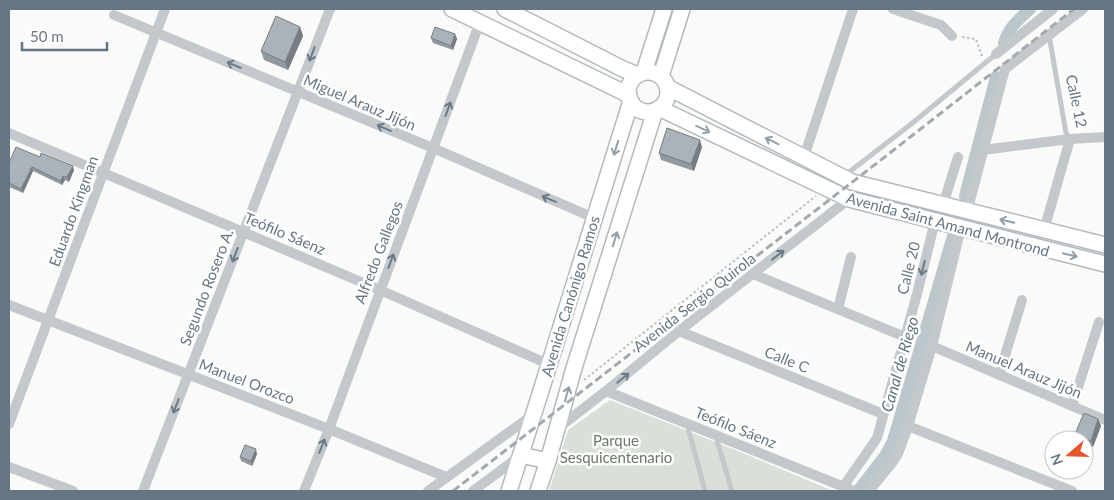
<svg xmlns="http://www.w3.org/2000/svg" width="1114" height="500" font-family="Lato,sans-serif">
<rect width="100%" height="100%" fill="#fafaf8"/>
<path fill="#dadfd7" d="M 610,400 L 738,451 L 833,491 L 549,491 L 568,430 Z"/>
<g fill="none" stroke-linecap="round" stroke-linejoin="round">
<g stroke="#bbc7cb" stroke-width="12">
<path d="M 1004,43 C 1009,27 1018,20 1030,9"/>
<path d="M 965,196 L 996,77"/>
<path d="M 858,491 L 885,456 L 893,441 L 953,236"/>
</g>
<g stroke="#b3babf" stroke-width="18">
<g id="secondary">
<path d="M 452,9 L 629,95"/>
<path d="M 505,9 L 623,69 L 638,75"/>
<path d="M 644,72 L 664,9"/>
<circle cx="648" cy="92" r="20"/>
<path d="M 661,76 L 682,9"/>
<path d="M 667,87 L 852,182 L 1105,245"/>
<path d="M 659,108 L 849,199 L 1105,264"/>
<path d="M 521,455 L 548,461"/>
<path d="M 509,491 C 551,362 590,231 631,101"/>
<path d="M 538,491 L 548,461 L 574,368 L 655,111"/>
</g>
</g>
<g stroke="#bbbfc2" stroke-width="2" stroke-dasharray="2.5 2.5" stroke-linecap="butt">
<path d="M 962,37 L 976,39 L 982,56"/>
<path d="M 584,380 L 816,196"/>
</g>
<g stroke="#c3c8cc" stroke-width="5">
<path d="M 1049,35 L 1066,133 L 1070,138"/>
<path d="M 844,176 L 910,125 L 996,54"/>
<path d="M 687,424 L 705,491"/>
<path d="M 716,437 L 732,491"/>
</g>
<g stroke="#c3c8cc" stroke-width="10">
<path d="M 893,9 L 941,25 L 952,36"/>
<path d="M 114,15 L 433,148 L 594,218"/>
<path d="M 996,54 L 1053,9"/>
<path d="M 9,133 L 380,290 L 548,364"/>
<path d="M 983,150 L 1070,139 L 1105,137"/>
<path d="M 804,157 L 853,9"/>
<path d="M 943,205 L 958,157"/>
<path d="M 967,212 L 1005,69 L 1083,9"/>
<path d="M 1044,230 L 1070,139"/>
<path d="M 753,274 L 905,337"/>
<path d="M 9,305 L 329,429 L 446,477"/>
<path d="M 838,309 L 851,257"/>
<path d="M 679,331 L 883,414"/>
<path d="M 932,346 L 1105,420"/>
<path d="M 999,375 L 1022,300"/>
<path d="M 606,391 L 854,491"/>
<path d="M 1072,406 L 1099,322"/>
<path d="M 9,424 L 165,9"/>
<path d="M 908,426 L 1072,491"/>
<path d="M 557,429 L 606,391 L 679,331 L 849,199"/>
<path d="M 9,467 L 73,491"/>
<path d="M 843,487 L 877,438 L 917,294 L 935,221"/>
<path d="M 143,491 L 330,9"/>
<path d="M 304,491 L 329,429 L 480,22"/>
<path d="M 428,491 L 534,414"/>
<path d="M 473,491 L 520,456"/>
<path d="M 869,491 L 892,463 L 898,454 L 908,426 L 932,346 L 961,228"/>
</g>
<use href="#secondary" stroke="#fff" stroke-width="15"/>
<path stroke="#a2aab0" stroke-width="3" stroke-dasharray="8 4" stroke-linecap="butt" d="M 453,491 L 886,156 L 1074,9"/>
</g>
<g fill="#929a9f">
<path d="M 300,27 L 303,36 L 288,70 L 264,60 L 261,51 Z"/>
<path d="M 455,34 L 457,39 L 453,50 L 433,43 L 431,38 Z"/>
<path d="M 702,147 L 694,171 L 661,160 L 659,153 Z"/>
<path d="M 40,157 L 74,170 L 69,182 L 65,180 L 62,185 L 33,171 L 23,193 L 9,187 L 9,163 Z"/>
<path d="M 1098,419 L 1101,426 L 1093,447 L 1084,444 L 1084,440 L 1077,440 L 1075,434 Z"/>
<path d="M 257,454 L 252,466 L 241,461 L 240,457 Z"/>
</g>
<g fill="#777d82">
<path d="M 300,27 L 303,36 L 288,70 L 285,62 Z"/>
<path d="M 455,34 L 457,39 L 453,50 L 451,46 Z"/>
<path d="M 700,140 L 702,147 L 694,171 L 691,164 Z"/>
<path d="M 73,166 L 74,170 L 69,182 L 67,177 Z"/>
<path d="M 32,167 L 33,171 L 23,193 L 21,189 Z"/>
<path d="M 63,176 L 65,180 L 62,185 L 61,181 Z"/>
<path d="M 1098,419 L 1101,426 L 1093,447 L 1091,441 Z"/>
<path d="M 256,449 L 257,454 L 252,466 L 251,461 Z"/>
</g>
<g fill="#aab3b9" stroke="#777d82">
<path d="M 276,16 L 300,27 L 285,62 L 261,51 Z"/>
<path d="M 435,27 L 455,34 L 451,46 L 431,38 Z"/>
<path d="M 667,128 L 700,140 L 691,164 L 659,153 Z"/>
<path d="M 16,147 L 40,157 L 41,153 L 73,166 L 67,177 L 63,176 L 61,181 L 32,167 L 21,189 L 9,183 L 9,163 Z"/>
<path d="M 1084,413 L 1098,419 L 1091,441 L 1075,434 Z"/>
<path d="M 245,445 L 256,449 L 251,461 L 240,457 Z"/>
</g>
<defs><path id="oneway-shaft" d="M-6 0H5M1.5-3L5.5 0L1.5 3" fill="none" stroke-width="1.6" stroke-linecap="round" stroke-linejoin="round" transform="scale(1.25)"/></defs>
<g stroke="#6a7a87">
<use href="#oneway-shaft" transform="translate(312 54) rotate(111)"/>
<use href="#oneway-shaft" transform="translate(234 65) rotate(-157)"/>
<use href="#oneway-shaft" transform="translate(448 109) rotate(-70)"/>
<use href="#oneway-shaft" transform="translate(384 128) rotate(-157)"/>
<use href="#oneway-shaft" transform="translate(549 199) rotate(-157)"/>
<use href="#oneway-shaft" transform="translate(235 255) rotate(111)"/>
<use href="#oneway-shaft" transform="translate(778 255) rotate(-38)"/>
<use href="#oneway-shaft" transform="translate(391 261) rotate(-69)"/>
<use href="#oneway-shaft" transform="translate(923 268) rotate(104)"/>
<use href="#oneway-shaft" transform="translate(623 378) rotate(-39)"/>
<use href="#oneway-shaft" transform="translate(176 406) rotate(111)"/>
<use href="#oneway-shaft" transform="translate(322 446) rotate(-68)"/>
</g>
<g stroke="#939fa8">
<use href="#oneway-shaft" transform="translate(703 129) rotate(25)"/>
<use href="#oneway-shaft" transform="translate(772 141) rotate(-153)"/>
<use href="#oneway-shaft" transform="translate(616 148) rotate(107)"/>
<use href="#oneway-shaft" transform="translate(1007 221) rotate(-167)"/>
<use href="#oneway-shaft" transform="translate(615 239) rotate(-73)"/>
<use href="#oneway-shaft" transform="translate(1070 255) rotate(14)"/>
<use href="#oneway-shaft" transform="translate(567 394) rotate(-74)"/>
</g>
<g text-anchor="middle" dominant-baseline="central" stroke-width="5" stroke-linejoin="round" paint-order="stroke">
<g font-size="15" fill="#657683" stroke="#fff">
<text transform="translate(1077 101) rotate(78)">Calle 12</text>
<text transform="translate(360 102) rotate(23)">Miguel Arauz Jijón</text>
<text transform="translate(73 211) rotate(-70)">Eduardo Kingman</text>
<text transform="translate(948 224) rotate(15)">Avenida Saint Amand Montrond</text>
<text transform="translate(285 233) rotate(23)">Teófilo Sáenz</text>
<text transform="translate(378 252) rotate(-69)">Alfredo Gallegos</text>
<text transform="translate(908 268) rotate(-76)">Calle 20</text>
<text transform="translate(206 287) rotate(-69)">Segundo Rosero A.</text>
<text transform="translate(570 296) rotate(-73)">Avenida Canónigo Ramos</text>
<text transform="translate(694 302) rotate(-38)">Avenida Sergio Quirola</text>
<text transform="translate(787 359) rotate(22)">Calle C</text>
<text transform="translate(1024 369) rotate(23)">Manuel Arauz Jijón</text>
<text transform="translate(247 381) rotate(21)">Manuel Orozco</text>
<text transform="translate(736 427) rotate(22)">Teófilo Sáenz</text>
</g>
<g font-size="15" fill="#687a64" stroke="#fff">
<text x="616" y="440">Parque<tspan x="616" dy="17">Sesquicentenario</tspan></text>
</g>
<g font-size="16" font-style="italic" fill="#60757c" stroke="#fff">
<text transform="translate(899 364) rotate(-74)">Canal de Riego</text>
</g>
</g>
<rect width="1114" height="500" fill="none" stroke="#657683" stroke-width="20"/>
<g transform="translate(1069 455) rotate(250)"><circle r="24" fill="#ffffff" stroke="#c1c8cd"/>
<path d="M0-4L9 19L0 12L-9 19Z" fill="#e4572e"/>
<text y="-8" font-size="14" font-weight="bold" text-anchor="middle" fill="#657683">N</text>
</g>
<path d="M22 42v8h85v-8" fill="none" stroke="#657683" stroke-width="2.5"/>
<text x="30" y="42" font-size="15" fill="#657683" stroke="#ffffff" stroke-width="4" paint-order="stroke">50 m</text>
</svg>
